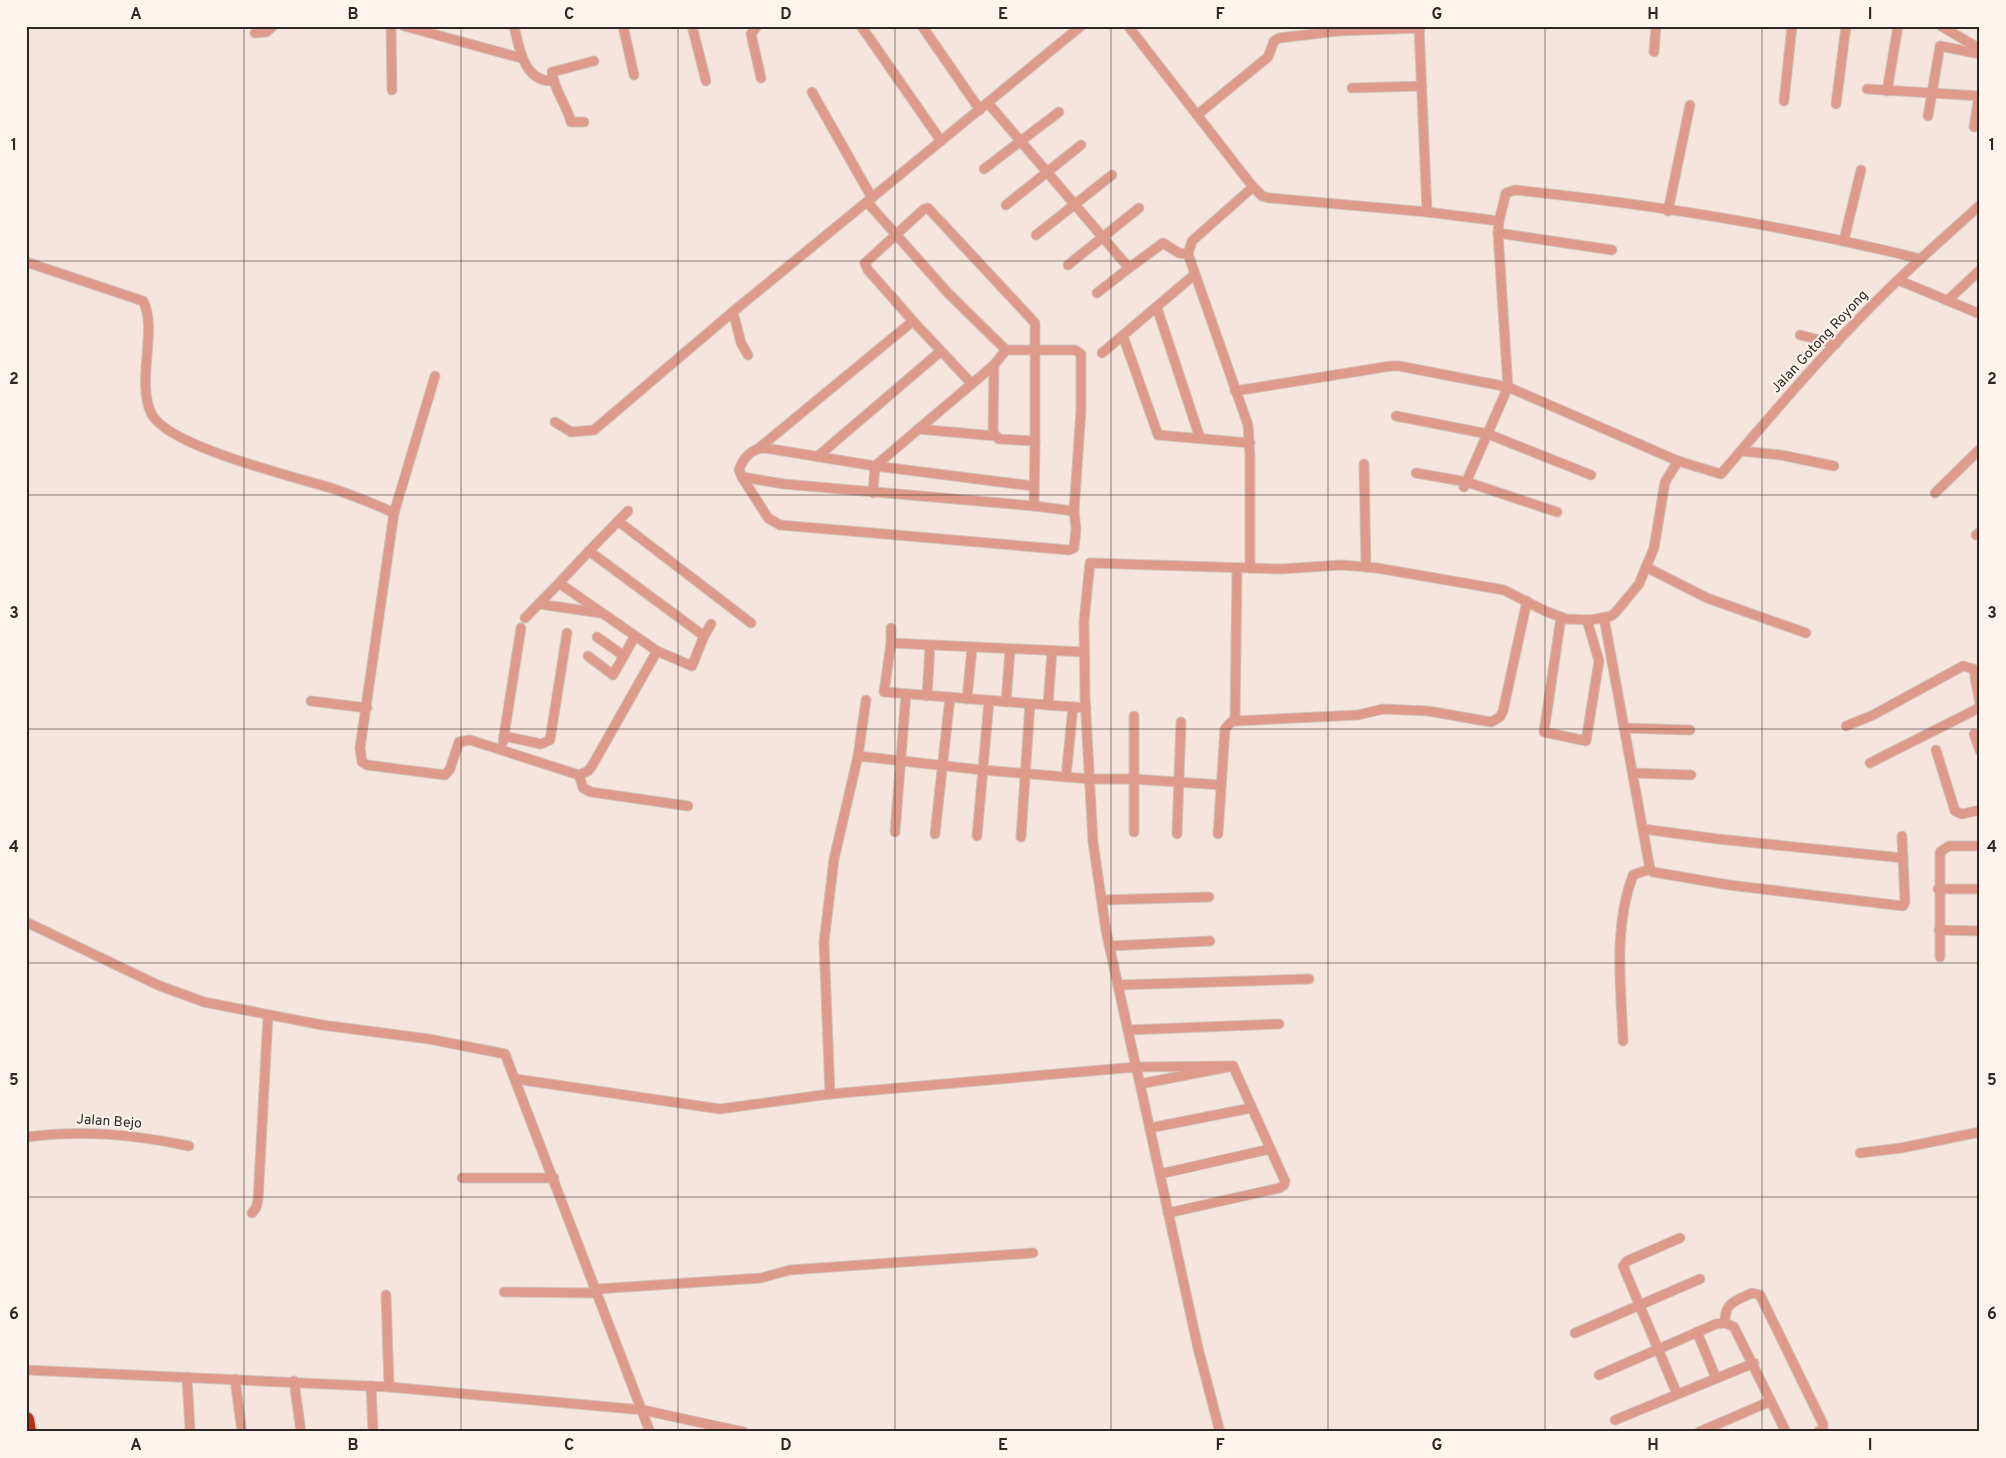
<svg xmlns="http://www.w3.org/2000/svg" width="2006" height="1458" font-family="Overpass,sans-serif">
<rect width="100%" height="100%" fill="#f6e5dc"/>
<g fill="none" stroke-linecap="round" stroke-linejoin="round">
<g stroke="#d2c3bb" stroke-width="11">
<g id="street">
<path d="M 391,26 L 392,90"/>
<path d="M 404,26 L 521,58"/>
<path d="M 514,26 C 519,48 524,83 554,81"/>
<path d="M 623,26 L 634,75"/>
<path d="M 692,26 L 706,81"/>
<path d="M 757,26 L 751,34 L 761,78"/>
<path d="M 861,26 L 941,141"/>
<path d="M 922,26 L 980,110"/>
<path d="M 1128,26 L 1253,187 L 1192,241 L 1188,254 L 1248,425 L 1250,456 L 1250,568"/>
<path d="M 1419,26 L 1427,212"/>
<path d="M 1941,26 L 1980,49"/>
<path d="M 255,33 L 266,32 L 273,26"/>
<path d="M 1654,52 L 1656,26"/>
<path d="M 1352,88 L 1422,86"/>
<path d="M 1867,89 L 1980,96"/>
<path d="M 1887,91 L 1898,26"/>
<path d="M 812,92 L 872,198"/>
<path d="M 1784,101 L 1792,26"/>
<path d="M 988,103 L 1129,268 L 1163,243 L 1179,253 L 1188,254"/>
<path d="M 1836,104 L 1846,26"/>
<path d="M 1197,115 L 1268,57 L 1274,41 L 1279,38 L 1339,31 L 1420,28"/>
<path d="M 1928,116 L 1940,46 L 1980,54"/>
<path d="M 584,122 L 571,122 C 567,105 554,91 552,72 L 594,61"/>
<path d="M 1974,127 L 1979,96"/>
<path d="M 984,169 L 1059,112"/>
<path d="M 1253,187 L 1262,196 L 1269,198 L 1427,212 L 1499,221 L 1498,233 L 1508,387 L 1464,487"/>
<path d="M 1006,205 L 1081,145"/>
<path d="M 1668,211 L 1690,105"/>
<path d="M 1499,221 L 1506,193 L 1515,190 C 1651,204 1788,226 1921,259"/>
<path d="M 1498,233 L 1612,250"/>
<path d="M 1036,235 L 1112,175"/>
<path d="M 1844,240 L 1861,170"/>
<path d="M 26,262 L 143,301 C 158,328 136,381 151,413 C 167,447 296,477 334,489 C 354,496 375,504 394,513 L 360,748 L 362,762 L 367,765 L 445,775 L 450,769 L 459,742 L 470,740 L 579,775 L 588,771 L 592,766 L 657,651"/>
<path d="M 1068,265 L 1139,208"/>
<path d="M 1898,280 L 1980,314"/>
<path d="M 1097,293 L 1129,268"/>
<path d="M 1948,300 L 1980,270"/>
<path d="M 1157,308 L 1200,438"/>
<path d="M 733,312 L 741,343 L 748,355"/>
<path d="M 913,321 L 972,384"/>
<path d="M 1800,335 L 1836,344"/>
<path d="M 1123,336 L 1158,435 L 1250,443"/>
<path d="M 1006,350 L 1075,350 L 1081,354 L 1081,410 L 1074,511"/>
<path d="M 1102,353 L 1194,275"/>
<path d="M 1235,391 L 1391,366 L 1399,366 L 1508,387 L 1678,461 L 1721,474 C 1778,407 1835,340 1898,280 C 1925,254 1953,230 1980,205"/>
<path d="M 1396,416 L 1488,434 L 1591,475"/>
<path d="M 555,422 L 571,432 L 594,430 L 735,310 L 1081,26"/>
<path d="M 918,429 L 995,436"/>
<path d="M 759,448 L 913,321 L 868,270 L 865,263 L 924,209 L 928,208 L 1035,323 L 1035,441"/>
<path d="M 1741,451 L 1781,455 L 1834,466"/>
<path d="M 817,457 L 941,351"/>
<path d="M 1364,464 L 1366,567"/>
<path d="M 1416,473 L 1467,482 L 1557,512"/>
<path d="M 742,477 L 768,518 L 780,525 L 1069,550 L 1074,548 L 1076,529 L 1074,511 L 1034,506 L 1035,441 L 999,439 L 993,433 L 994,365 L 1006,350 L 948,293 L 867,202"/>
<path d="M 1033,486 L 875,466 L 765,448 C 752,448 743,458 739,470 L 742,477 L 784,484 L 1034,506"/>
<path d="M 873,493 L 875,466 L 994,365"/>
<path d="M 1935,493 L 1980,449"/>
<path d="M 394,513 L 435,376"/>
<path d="M 618,521 L 751,623"/>
<path d="M 1976,535 L 1980,532"/>
<path d="M 589,551 L 628,511"/>
<path d="M 1646,567 L 1707,598 L 1806,633"/>
<path d="M 1237,568 L 1235,721 L 1358,715 L 1383,709 L 1428,711 L 1491,722 L 1500,717 L 1503,711 L 1527,601"/>
<path d="M 539,604 L 600,613"/>
<path d="M 1561,617 L 1544,732 L 1586,741 L 1599,661 L 1587,620"/>
<path d="M 525,618 C 547,596 568,574 589,551 L 704,636 L 692,666 L 657,651 L 559,583"/>
<path d="M 1604,618 L 1650,869 L 1653,872 L 1729,885 L 1903,906 L 1905,902 L 1902,836"/>
<path d="M 704,636 L 711,624"/>
<path d="M 597,637 L 624,656"/>
<path d="M 891,643 L 891,628"/>
<path d="M 1084,652 L 891,643 L 884,692 L 1086,708"/>
<path d="M 588,656 L 613,675 L 635,636"/>
<path d="M 1976,683 L 1980,703"/>
<path d="M 927,696 L 930,646"/>
<path d="M 967,699 L 972,648"/>
<path d="M 866,700 L 858,756 L 982,770 L 1090,779 L 1133,779 L 1221,785"/>
<path d="M 311,701 L 367,708"/>
<path d="M 1006,702 L 1010,650"/>
<path d="M 1048,705 L 1052,651"/>
<path d="M 1134,716 L 1134,832"/>
<path d="M 1846,726 L 1873,715 L 1963,666 L 1974,669 L 1976,683 L 1980,681"/>
<path d="M 1624,728 L 1690,730"/>
<path d="M 1974,734 L 1980,751"/>
<path d="M 504,736 L 541,744 L 550,740 L 567,633"/>
<path d="M 503,742 L 521,628"/>
<path d="M 1936,750 L 1955,811 L 1962,814 L 1980,810"/>
<path d="M 1870,763 L 1977,709 L 1980,705"/>
<path d="M 1633,773 L 1691,775"/>
<path d="M 579,775 L 583,788 L 591,792 L 688,806"/>
<path d="M 1066,777 L 1073,707"/>
<path d="M 1643,829 L 1718,839 L 1903,858"/>
<path d="M 895,832 L 906,694"/>
<path d="M 935,834 L 950,697"/>
<path d="M 1177,834 L 1181,722"/>
<path d="M 1218,834 L 1225,729 L 1231,722 L 1235,721"/>
<path d="M 977,836 L 989,701"/>
<path d="M 1021,837 L 1030,704"/>
<path d="M 1938,889 L 1980,889"/>
<path d="M 1102,900 L 1209,897"/>
<path d="M 26,922 L 160,986 L 204,1002 L 322,1025 L 429,1039 L 505,1054 L 650,1432"/>
<path d="M 1939,930 L 1980,931"/>
<path d="M 1110,946 L 1210,941"/>
<path d="M 1940,957 L 1940,852 L 1949,846 L 1980,846"/>
<path d="M 1118,985 L 1309,979"/>
<path d="M 1128,1030 L 1279,1024"/>
<path d="M 1623,1041 C 1621,985 1613,928 1633,875 L 1650,869"/>
<path d="M 516,1079 L 720,1109 L 830,1094 L 1136,1067 L 1106,931 L 1093,842 L 1085,698 L 1084,621 L 1090,563 L 1281,569 L 1342,565 L 1377,568 L 1504,590 L 1545,611 L 1566,619 L 1591,620 L 1611,616 L 1615,613 L 1639,584 L 1646,567 L 1654,548 L 1665,482 L 1678,461"/>
<path d="M 1140,1084 L 1233,1066 L 1136,1067 L 1140,1084 L 1198,1348 L 1220,1432"/>
<path d="M 830,1094 L 824,942 L 834,859 L 858,756"/>
<path d="M 1150,1128 L 1251,1108"/>
<path d="M 26,1137 C 85,1130 131,1134 189,1146"/>
<path d="M 1860,1153 L 1901,1148 L 1980,1132"/>
<path d="M 1160,1174 L 1270,1149"/>
<path d="M 462,1178 L 554,1178"/>
<path d="M 252,1213 L 256,1208 L 258,1200 L 268,1016"/>
<path d="M 1168,1213 L 1279,1188 L 1284,1185 L 1285,1181 L 1233,1066"/>
<path d="M 597,1289 L 761,1278 L 790,1270 L 1033,1253"/>
<path d="M 504,1292 L 598,1293"/>
<path d="M 386,1295 L 389,1387"/>
<path d="M 1725,1323 C 1724,1302 1736,1301 1752,1293 L 1760,1295 L 1823,1424 L 1823,1428 L 1818,1432"/>
<path d="M 1697,1332 L 1716,1378"/>
<path d="M 1575,1333 L 1700,1279"/>
<path d="M 26,1370 L 389,1387 L 643,1410 L 744,1432"/>
<path d="M 1599,1375 L 1716,1324 L 1725,1323 L 1734,1327 L 1786,1432"/>
<path d="M 187,1377 L 190,1430"/>
<path d="M 235,1379 L 242,1432"/>
<path d="M 294,1381 L 301,1432"/>
<path d="M 371,1386 L 373,1432"/>
<path d="M 1677,1394 L 1623,1266 L 1627,1261 L 1680,1238"/>
<path d="M 1615,1420 L 1754,1363"/>
<path d="M 1699,1432 L 1771,1401"/>
</g>
</g>
<g stroke="#d2c3bb" stroke-width="19">
<path id="highway" d="M 26,1420 L 28,1432"/>
</g>
<use href="#street" stroke="#de9b8c" stroke-width="9"/>
<use href="#highway" stroke="#c02c0e" stroke-width="16"/>
</g>
<path fill="none" stroke="#2d2623" stroke-width="1" stroke-opacity="0.55" d="M 244,26 L 244,1432M 461,26 L 461,1432M 678,26 L 678,1432M 895,26 L 895,1432M 1111,26 L 1111,1432M 1328,26 L 1328,1432M 1545,26 L 1545,1432M 1762,26 L 1762,1432M 26,261 L 1980,261M 26,495 L 1980,495M 26,729 L 1980,729M 26,963 L 1980,963M 26,1197 L 1980,1197"/>
<g text-anchor="middle" dominant-baseline="central" stroke-width="4" stroke-linejoin="round" paint-order="stroke">
<g font-size="14" fill="#2d2623" stroke="#fef4ee">
<text transform="translate(1820 342) rotate(-47)">Jalan Gotong Royong</text>
<text transform="translate(109 1122) rotate(4)">Jalan Bejo</text>
</g>
</g>
<rect width="2006" height="1458" fill="none" stroke="#fef4ee" stroke-width="55"/>
<rect x="28" y="28" width="1950" height="1402" fill="none" stroke="#2d2623" stroke-width="2"/>
<g font-size="16" text-anchor="middle" font-weight="bold" fill="#2d2623">
<text x="136" y="19">A</text>
<text x="353" y="19">B</text>
<text x="569" y="19">C</text>
<text x="786" y="19">D</text>
<text x="1003" y="19">E</text>
<text x="1220" y="19">F</text>
<text x="1437" y="19">G</text>
<text x="1653" y="19">H</text>
<text x="1870" y="19">I</text>
<text x="14" y="150">1</text>
<text x="1992" y="150">1</text>
<text x="14" y="384">2</text>
<text x="1992" y="384">2</text>
<text x="14" y="618">3</text>
<text x="1992" y="618">3</text>
<text x="14" y="852">4</text>
<text x="1992" y="852">4</text>
<text x="14" y="1085">5</text>
<text x="1992" y="1085">5</text>
<text x="14" y="1319">6</text>
<text x="1992" y="1319">6</text>
<text x="136" y="1450">A</text>
<text x="353" y="1450">B</text>
<text x="569" y="1450">C</text>
<text x="786" y="1450">D</text>
<text x="1003" y="1450">E</text>
<text x="1220" y="1450">F</text>
<text x="1437" y="1450">G</text>
<text x="1653" y="1450">H</text>
<text x="1870" y="1450">I</text>
</g>
</svg>
